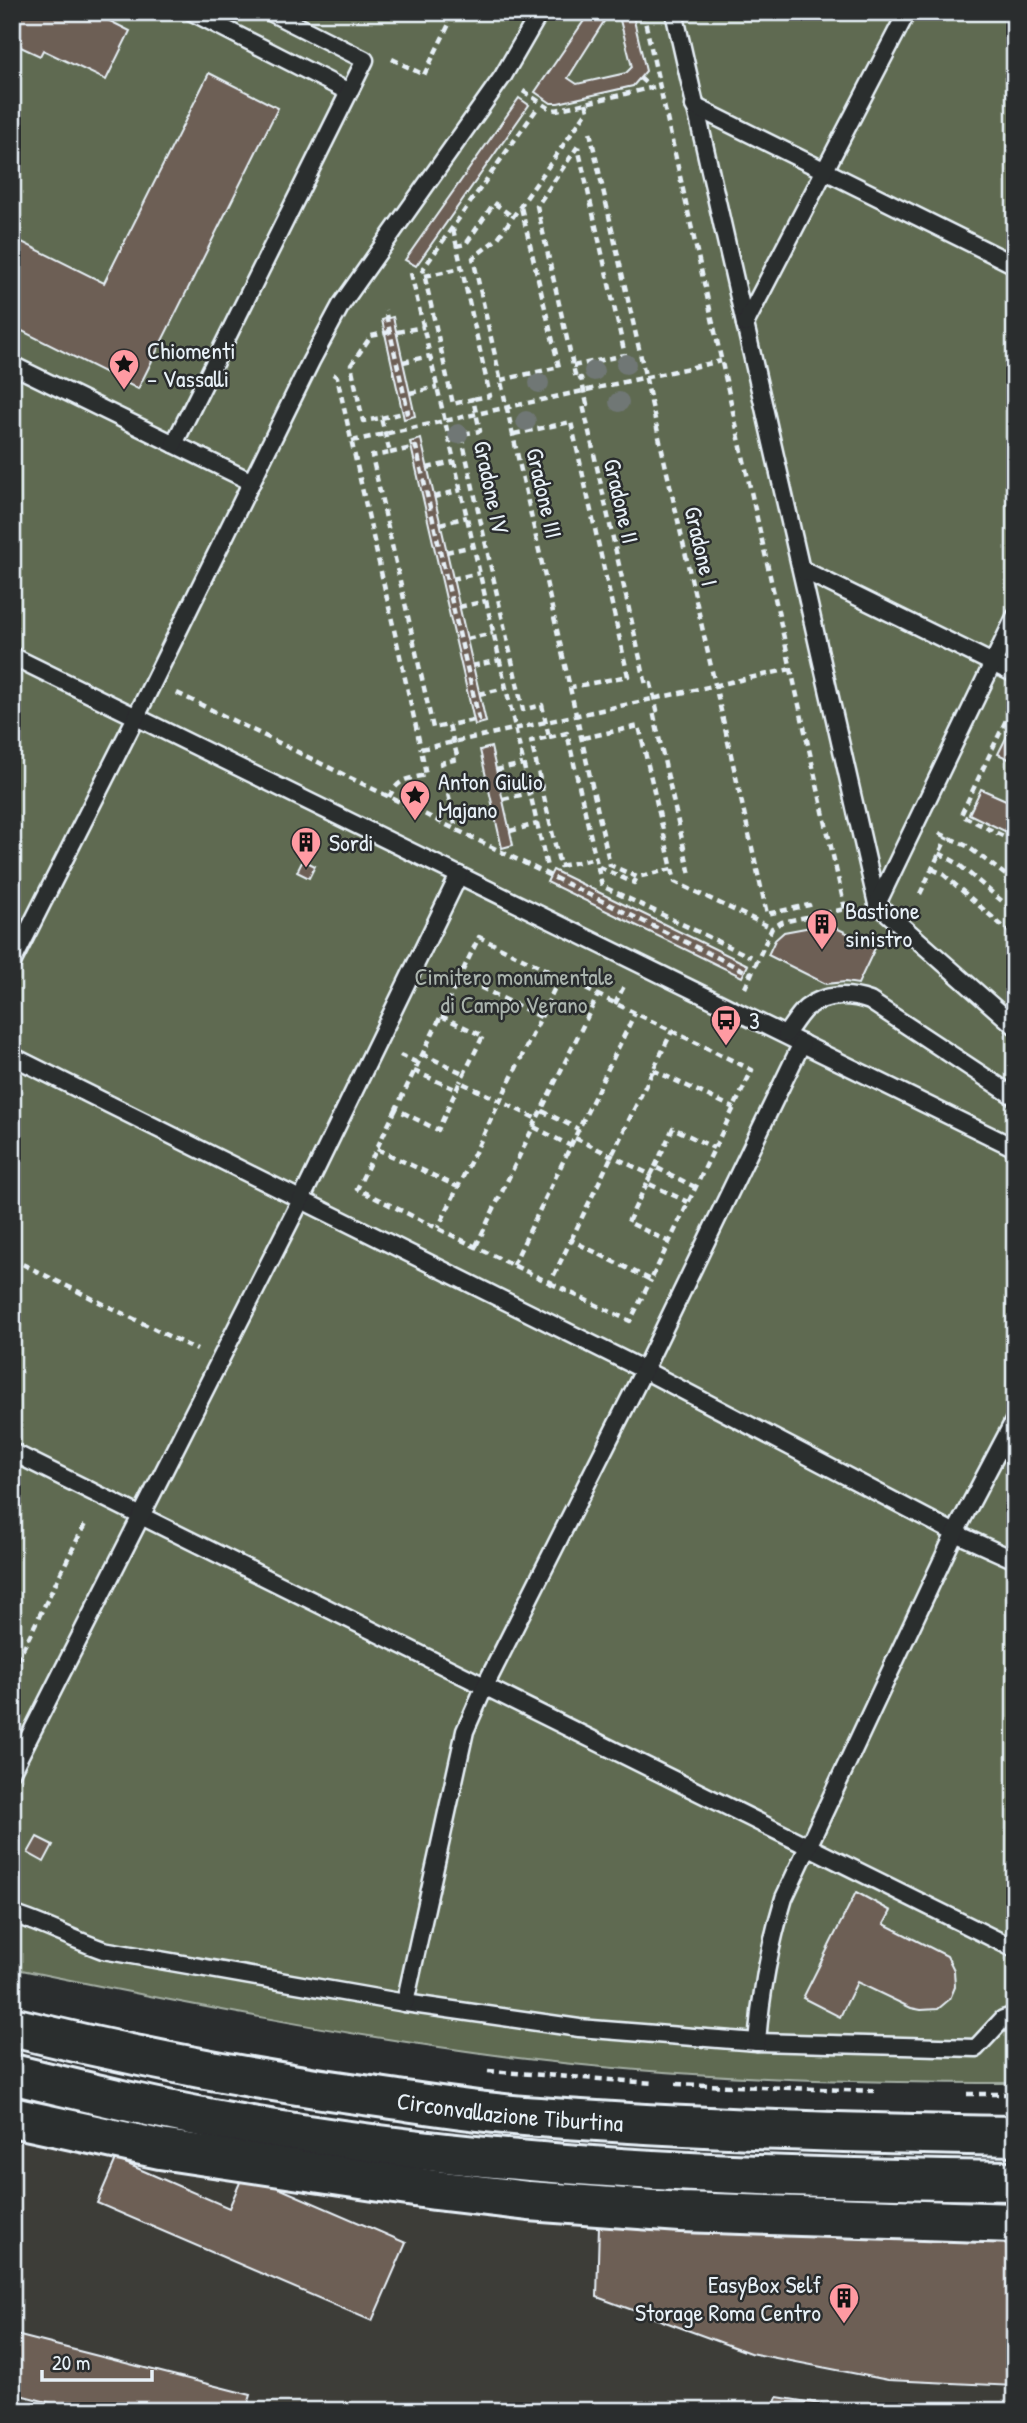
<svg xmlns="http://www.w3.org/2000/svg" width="1027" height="2423" font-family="'Patrick Hand',sans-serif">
<rect width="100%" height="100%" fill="#2a2d2e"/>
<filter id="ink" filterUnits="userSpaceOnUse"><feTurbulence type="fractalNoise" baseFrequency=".0143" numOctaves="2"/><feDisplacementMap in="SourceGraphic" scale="14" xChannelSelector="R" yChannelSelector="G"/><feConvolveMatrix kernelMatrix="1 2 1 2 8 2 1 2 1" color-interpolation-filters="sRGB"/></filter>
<g filter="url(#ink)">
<path fill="#3e3c39" d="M 12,2135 L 1015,2242 L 1015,2411 L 12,2411 Z"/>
<path fill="#5f6a51" stroke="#a4aea4" stroke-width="2" d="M 12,12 L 1015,12 L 1015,2083 C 849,2083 682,2078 518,2058 C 348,2036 180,2003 12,1968 Z"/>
<g fill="#6d5e54" stroke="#e8f1f8" stroke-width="2">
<path d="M 12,12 L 92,12 L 130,31 L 106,80 L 43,50 L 40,56 L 12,43 Z"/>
<path d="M 590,12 L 610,12 L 568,78 L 577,84 L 626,73 L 632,67 L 619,16 L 613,12 L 632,12 L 646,71 L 633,86 L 558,103 L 551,103 L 535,92 Z"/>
<path d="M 209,73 L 278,108 L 138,389 L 12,326 L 12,237 L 104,283 Z"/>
<path d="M 519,98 L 529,105 L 416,266 L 405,260 Z"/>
<path d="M 393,317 L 415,416 L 404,419 L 382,320 Z"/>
<path d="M 421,439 L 486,722 L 475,725 L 410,442 Z"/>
<path d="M 1011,728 L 1015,729 L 1015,762 L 998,754 Z"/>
<path d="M 491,747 L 513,845 L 502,848 L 480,750 Z"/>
<path d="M 981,789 L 1015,804 L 1015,836 L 969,814 Z"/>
<path d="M 303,860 L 315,866 L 309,878 L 297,872 Z"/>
<path d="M 553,870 L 748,965 L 742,977 L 547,882 Z"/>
<path d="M 827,924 L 876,946 L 858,984 L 845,982 L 826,984 L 768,955 L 775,940 L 784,932 Z"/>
<path d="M 37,1837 L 53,1845 L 44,1862 L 28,1853 Z"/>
<path d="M 856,1892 L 891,1911 L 884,1924 L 947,1956 L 954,1970 L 955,1987 L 950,1999 L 938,2009 L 921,2010 L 911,2008 L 857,1982 L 840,2017 L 803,1998 Z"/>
<path d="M 116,2159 L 229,2208 L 244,2173 L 406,2243 L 372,2321 L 97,2203 Z"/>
<path d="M 599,2225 L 1015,2242 L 1015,2386 L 888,2380 L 750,2353 L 597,2297 Z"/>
<path d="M 12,2334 L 251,2395 L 246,2411 L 82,2411 L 12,2393 Z"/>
<path d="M 777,2397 L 839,2407 L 838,2411 L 772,2411 Z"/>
</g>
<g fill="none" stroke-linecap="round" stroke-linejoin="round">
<g stroke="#e8f1f8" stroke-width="21">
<g id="service">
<path d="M 192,12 L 349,92"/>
<path d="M 674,12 L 877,904 L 1015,1026"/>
<path d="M 694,106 L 1015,265"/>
<path d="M 745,324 L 907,12"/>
<path d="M 12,365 L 252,482"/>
<path d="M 174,444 L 365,60 L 270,12"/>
<path d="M 803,570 L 1015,674"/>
<path d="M 12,656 L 1015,1148"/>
<path d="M 877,904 L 1015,617"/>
<path d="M 12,963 L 136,717 L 311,361 L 341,305 L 503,76 L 540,12"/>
<path d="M 786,1034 C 792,1026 799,1014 806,1008 C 825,993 850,994 870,1001 L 1015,1097"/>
<path d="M 12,1056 L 644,1370 L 955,1533 L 1015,1560"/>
<path d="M 12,1452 L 1015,1949"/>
<path d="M 12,1771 L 301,1200 L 459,875"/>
<path d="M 12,1914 C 44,1924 72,1939 103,1950 L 405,2003 L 579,2028 L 757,2042 L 976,2048 L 1003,2019 L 1015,2015"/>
<path d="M 405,2003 L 465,1731 L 484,1688 L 644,1370 L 802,1043"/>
<path d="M 757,2042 C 761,1990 769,1948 784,1898 L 955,1533 L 1015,1419"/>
</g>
</g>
<g stroke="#e8f1f8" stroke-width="44">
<g id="trunk">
<path id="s1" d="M 12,2027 C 138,2058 264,2082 392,2099 C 440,2106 490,2114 539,2117 C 697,2129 856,2133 1015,2136"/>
<path d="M 12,2074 C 86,2092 160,2110 234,2123 C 492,2169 754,2178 1015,2181"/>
<path d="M 12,2117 L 160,2149 L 435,2190 L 529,2201 L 681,2212 L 1015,2223"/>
</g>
</g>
<g stroke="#e8f1f8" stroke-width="4.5" stroke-dasharray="7 5" stroke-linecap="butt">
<path d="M 643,12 L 845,909"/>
<path d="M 392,59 L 424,75 L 455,12"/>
<path d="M 640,78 L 650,87"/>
<path d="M 523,91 L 549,108 L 556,110 L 659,86"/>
<path d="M 586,103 L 588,110 L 498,238 L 473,258 L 610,865 L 637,877 L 672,869"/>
<path d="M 536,110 L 423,269 L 453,404 L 473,399 L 480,431 L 461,434 L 523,710 L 542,705 L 549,737 L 531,741 L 560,866 L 596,858"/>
<path d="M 590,132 L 767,914 L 809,905 L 812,917"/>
<path d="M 578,146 L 537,206 L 576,379 L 581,378 L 587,404 L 583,405 L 646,685 L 651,684 L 657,710 L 653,711 L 690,875"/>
<path d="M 453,229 L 490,396 L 473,399"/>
<path d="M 456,246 L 466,244 L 494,203 L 513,217"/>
<path d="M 411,273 L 547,867"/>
<path d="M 425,276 L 461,268"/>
<path d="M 390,332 L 371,336 L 351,365 L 363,421 L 381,418 L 390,453 L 372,456 L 433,728 L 449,725 L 458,759 L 441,763 L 456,829"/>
<path d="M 397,332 L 424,327"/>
<path d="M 403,362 L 430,356"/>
<path d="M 573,366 L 625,355 L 578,147"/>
<path d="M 333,374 L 337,377 L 421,749"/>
<path d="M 501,380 L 559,367 L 521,207"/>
<path d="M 410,393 L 437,387"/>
<path d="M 381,418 L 408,412 L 385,310"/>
<path d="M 514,434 L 571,422 L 628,676 L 572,687"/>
<path d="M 352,441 L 721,361"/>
<path d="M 390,453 L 416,447 L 479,719 L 449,725"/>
<path d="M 427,468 L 454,462"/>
<path d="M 434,497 L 461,490"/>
<path d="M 440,524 L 467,517"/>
<path d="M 446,552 L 474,546"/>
<path d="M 452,579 L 480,573"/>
<path d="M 459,607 L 486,601"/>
<path d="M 467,639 L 493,633"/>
<path d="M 472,666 L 500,660"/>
<path d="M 177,693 L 751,974"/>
<path d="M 479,694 L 506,688"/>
<path d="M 1015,722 L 1007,718 L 961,815 L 1015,842"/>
<path d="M 549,737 L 567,733 L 602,886 L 751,957"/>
<path d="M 583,738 L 639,726 L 675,882 L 772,928"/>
<path d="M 496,770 L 523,764"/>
<path d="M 389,797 C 399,778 407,779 426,775 L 421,749 L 791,669"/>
<path d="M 503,799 L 530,793"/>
<path d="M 510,831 L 537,824"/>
<path d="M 939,833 L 967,846 L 1015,882"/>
<path d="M 939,853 L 957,863 L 1015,912"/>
<path d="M 599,867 L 634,883 L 637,877"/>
<path d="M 932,869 L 943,874 L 1015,937"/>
<path d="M 920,894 L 947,837"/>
<path d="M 459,977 L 541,1017 L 500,1101 L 537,1119 L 598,995"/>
<path d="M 745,988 L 772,928 L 782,922 L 845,909"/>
<path d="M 615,1004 L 625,984"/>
<path d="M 441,1016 L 483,1036 L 460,1082"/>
<path d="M 541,1017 L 560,977"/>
<path d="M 422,1054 L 465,1074"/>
<path d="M 400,1055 L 418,1063"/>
<path d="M 653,1070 L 734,1108"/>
<path d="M 414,1071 L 457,1090"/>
<path d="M 396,1109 L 357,1189 L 550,1283 L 571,1240 L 651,1280 L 752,1070 L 479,937 L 396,1109 L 438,1130 L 460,1082 L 500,1101 L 458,1187"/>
<path d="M 542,1111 L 578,1129"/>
<path d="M 534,1127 L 571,1146"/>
<path d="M 575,1138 L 651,1175 L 655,1167 L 695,1187"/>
<path d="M 377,1149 L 458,1187 L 438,1228"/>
<path d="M 655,1167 L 673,1128 L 714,1148"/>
<path d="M 651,1175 L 647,1183 L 688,1202"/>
<path d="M 647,1183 L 628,1222 L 669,1242"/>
<path d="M 571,1240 L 672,1031"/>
<path d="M 476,1246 L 537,1119"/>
<path d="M 12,1259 L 197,1350"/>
<path d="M 513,1265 L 635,1013"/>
<path d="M 550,1283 L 630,1321 L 651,1280"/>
<path d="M 12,1653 L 20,1656"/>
<path d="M 12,1671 L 86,1522"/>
<path d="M 488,2071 L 654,2083"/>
<path d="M 676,2084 L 874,2091"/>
<path d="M 967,2094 L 1015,2094"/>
</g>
<use href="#service" stroke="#2a2d2e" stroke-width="16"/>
<use href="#trunk" stroke="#2a2d2e" stroke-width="38"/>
</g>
<g fill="#707774">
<circle cx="626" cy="364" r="10"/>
<circle cx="594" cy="371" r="10"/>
<circle cx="539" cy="383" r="10"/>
<circle cx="619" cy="402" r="10"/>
<circle cx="526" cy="421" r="10"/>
<circle cx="458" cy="434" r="10"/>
</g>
</g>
<defs>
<g id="sight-pin" transform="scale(1.575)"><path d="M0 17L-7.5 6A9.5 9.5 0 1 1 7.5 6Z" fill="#ff9aa2" stroke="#2a2d2e"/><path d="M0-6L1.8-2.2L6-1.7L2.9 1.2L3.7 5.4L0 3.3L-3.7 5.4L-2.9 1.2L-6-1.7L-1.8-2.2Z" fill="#111"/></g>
<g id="building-pin" transform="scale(1.575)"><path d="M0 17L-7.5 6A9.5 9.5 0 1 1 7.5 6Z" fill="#ff9aa2" stroke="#2a2d2e"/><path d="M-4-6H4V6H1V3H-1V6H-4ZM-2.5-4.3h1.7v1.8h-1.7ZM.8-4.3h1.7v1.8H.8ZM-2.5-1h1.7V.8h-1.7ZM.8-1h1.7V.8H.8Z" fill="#111"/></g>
<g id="bus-pin" transform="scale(1.575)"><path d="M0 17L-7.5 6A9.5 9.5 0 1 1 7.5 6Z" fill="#ff9aa2" stroke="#2a2d2e"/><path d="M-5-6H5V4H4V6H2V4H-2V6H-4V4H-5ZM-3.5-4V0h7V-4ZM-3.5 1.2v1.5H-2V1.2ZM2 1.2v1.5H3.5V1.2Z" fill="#111"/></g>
</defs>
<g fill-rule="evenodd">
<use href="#sight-pin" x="124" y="364"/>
<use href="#sight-pin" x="415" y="795"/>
<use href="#building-pin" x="306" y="842"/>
<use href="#building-pin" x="822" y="924"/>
<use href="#bus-pin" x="726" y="1020"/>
<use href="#building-pin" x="844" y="2298"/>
</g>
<g text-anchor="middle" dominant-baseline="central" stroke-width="5" stroke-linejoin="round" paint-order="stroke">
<g font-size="24" fill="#e8f1f8" stroke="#2a2d2e" text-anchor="start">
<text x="147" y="350">Chiomenti<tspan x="147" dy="28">– Vassalli</tspan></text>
<text x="438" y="781">Anton Giulio<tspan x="438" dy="28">Majano</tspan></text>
<text x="329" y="842">Sordi</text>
<text x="845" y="910">Bastione<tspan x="845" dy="28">sinistro</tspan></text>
<text x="749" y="1020">3</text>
<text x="821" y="2284" text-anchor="end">EasyBox Self<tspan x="821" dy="28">Storage Roma Centro</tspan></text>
</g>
<g font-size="24" fill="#e8f1f8" stroke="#2a2d2e">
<text transform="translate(492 487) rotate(78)">Gradone IV</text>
<text transform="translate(545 493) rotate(77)">Gradone III</text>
<text transform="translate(622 501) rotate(77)">Gradone II</text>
<text transform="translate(702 546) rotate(77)">Gradone I</text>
<text stroke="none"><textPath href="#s1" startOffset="506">Circonvallazione Tiburtina</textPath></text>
</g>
<g font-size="24" fill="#aab4ad" stroke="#2a2d2e">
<text x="514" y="976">Cimitero monumentale<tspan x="514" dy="28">di Campo Verano</tspan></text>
</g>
</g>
<rect width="1027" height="2423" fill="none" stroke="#2a2d2e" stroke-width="42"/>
<rect x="21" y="21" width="985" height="2381" fill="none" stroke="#e8f1f8" stroke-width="2.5" filter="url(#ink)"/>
<path d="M42 2370v10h110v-10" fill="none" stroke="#e8f1f8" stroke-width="3.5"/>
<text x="52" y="2370" font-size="21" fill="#e8f1f8" stroke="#2a2d2e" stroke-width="5" paint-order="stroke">20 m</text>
</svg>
